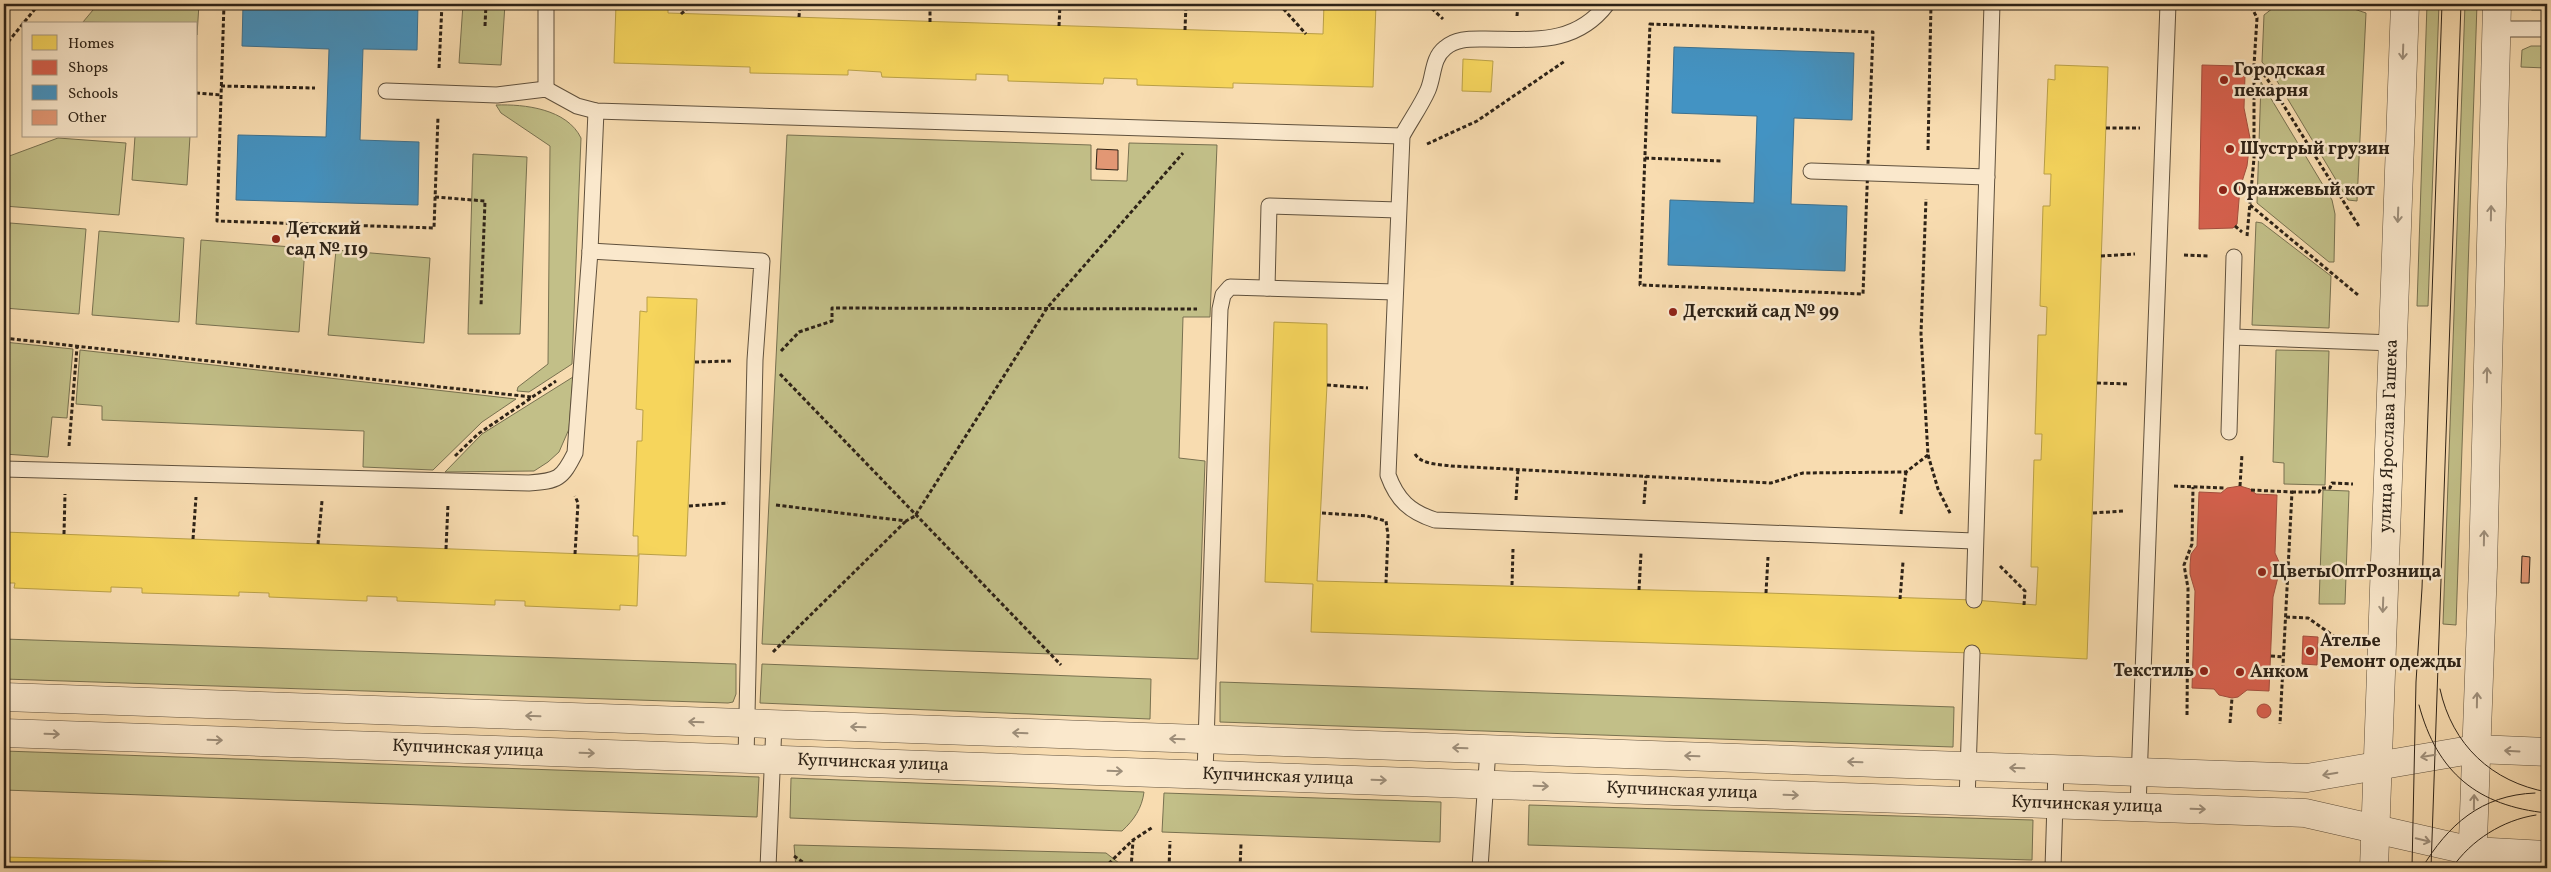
<svg xmlns="http://www.w3.org/2000/svg" width="2551" height="872" font-family="Vollkorn,serif">
<rect width="100%" height="100%" fill="#f8dcb0"/>
<filter id="stains"><feTurbulence type="fractalNoise" baseFrequency=".004" numOctaves="4"/><feColorMatrix values="0 0 0 0 .2 0 0 0 0 .09 0 0 0 0 .02 0 0 0 .5 -.17"/></filter>
<radialGradient id="worn" r=".72"><stop offset=".6" stop-color="#630" stop-opacity="0"/><stop offset="1" stop-color="#630" stop-opacity=".3"/></radialGradient>
<g fill="#c2bf88" stroke="#787150">
<path d="M 98,4 L 199,4 L 197,35 L 196,24 L 83,22 Z"/>
<path d="M 463,4 L 505,4 L 501,65 L 459,63 Z"/>
<path d="M 2427,4 L 2439,4 L 2428,306 L 2417,306 Z"/>
<path d="M 2465,4 L 2477,4 L 2456,625 L 2443,624 Z"/>
<path d="M 2524,4 L 2547,4 L 2547,10 L 2532,10 L 2524,7 Z"/>
<path d="M 2285,6 L 2354,9 L 2366,13 L 2357,201 L 2348,200 L 2277,81 L 2262,62 L 2264,15 L 2273,8 Z"/>
<path d="M 2531,46 L 2546,46 L 2546,68 L 2521,67 L 2522,50 Z"/>
<path d="M 2261,82 L 2332,200 L 2335,214 L 2334,262 L 2329,262 L 2257,203 Z"/>
<path d="M 496,105 C 525,104 567,109 581,138 L 572,364 L 529,392 L 517,391 L 518,387 L 548,364 L 550,146 L 501,113 Z"/>
<path d="M 787,135 L 1091,145 L 1091,180 L 1127,181 L 1129,143 L 1217,145 L 1210,317 L 1183,317 L 1179,458 L 1205,461 L 1198,659 L 762,644 Z"/>
<path d="M 135,136 L 190,136 L 187,185 L 132,180 Z"/>
<path d="M 58,138 L 126,143 L 119,215 L 4,206 L 4,158 Z"/>
<path d="M 473,154 L 527,157 L 520,334 L 468,334 Z"/>
<path d="M 2256,222 L 2262,223 L 2331,276 L 2329,328 L 2252,325 Z"/>
<path d="M 10,223 L 86,229 L 79,314 L 4,308 Z"/>
<path d="M 99,231 L 184,238 L 179,322 L 92,315 Z"/>
<path d="M 201,240 L 305,248 L 299,332 L 196,324 Z"/>
<path d="M 336,250 L 430,258 L 424,343 L 328,335 Z"/>
<path d="M 4,342 L 73,349 L 67,418 L 52,417 L 48,457 L 4,454 L 4,384 L 7,344 Z"/>
<path d="M 80,350 L 516,399 L 482,422 L 433,470 L 363,467 L 364,431 L 102,420 L 102,406 L 76,404 Z"/>
<path d="M 2276,350 L 2329,351 L 2325,485 L 2284,484 L 2284,463 L 2273,462 Z"/>
<path d="M 573,377 L 569,429 L 559,452 L 548,462 L 534,471 L 445,472 L 482,434 Z"/>
<path d="M 2323,490 L 2349,491 L 2345,604 L 2319,604 Z"/>
<path d="M 4,639 L 736,664 L 736,694 L 733,702 L 728,703 L 4,679 Z"/>
<path d="M 762,664 L 1151,679 L 1150,719 L 760,703 Z"/>
<path d="M 1220,682 L 1954,707 L 1953,747 L 1220,722 Z"/>
<path d="M 4,751 L 759,777 L 757,817 L 4,790 Z"/>
<path d="M 791,778 L 1144,792 C 1142,808 1134,820 1122,831 L 790,818 Z"/>
<path d="M 1164,793 L 1441,802 L 1440,842 L 1162,832 Z"/>
<path d="M 1529,805 L 2033,820 L 2032,860 L 1528,845 Z"/>
<path d="M 794,845 L 1106,853 L 1119,863 L 1118,868 L 796,868 Z"/>
</g>
<g fill="#f6d55c" stroke="#baa047">
<path d="M 616,4 L 668,4 L 668,13 L 1323,34 L 1324,4 L 1376,4 L 1373,87 L 1233,83 L 1233,88 L 1137,85 L 1137,79 L 1104,78 L 1103,84 L 1008,81 L 1008,75 L 976,74 L 976,80 L 882,77 L 881,72 L 848,70 L 848,75 L 750,73 L 750,67 L 614,63 Z"/>
<path d="M 1463,59 L 1493,61 L 1491,92 L 1462,91 Z"/>
<path d="M 2055,65 L 2108,67 L 2087,659 L 1972,653 L 1311,632 L 1313,584 L 1265,582 L 1274,322 L 1327,324 L 1327,385 L 1317,581 L 1766,593 L 1974,600 L 2036,605 L 2038,567 L 2031,567 L 2034,460 L 2041,460 L 2042,434 L 2035,434 L 2038,335 L 2046,335 L 2047,307 L 2040,306 L 2043,206 L 2050,206 L 2051,174 L 2044,174 L 2048,79 L 2055,80 Z"/>
<path d="M 647,297 L 697,299 L 686,556 L 639,554 L 637,606 L 620,605 L 620,610 L 525,606 L 525,601 L 495,600 L 495,605 L 397,601 L 397,597 L 367,596 L 367,601 L 269,597 L 269,593 L 239,592 L 239,596 L 142,593 L 142,588 L 111,587 L 111,592 L 14,588 L 15,583 L 4,583 L 4,532 L 638,556 L 638,536 L 633,536 L 637,441 L 642,441 L 643,410 L 636,409 L 640,311 L 647,312 Z"/>
<path d="M 4,857 L 459,868 L 4,868 Z"/>
</g>
<g fill="#d6604d" stroke="#a44e3d">
<path d="M 2202,65 L 2239,66 L 2245,75 L 2244,108 L 2250,138 L 2249,149 L 2247,166 L 2240,188 L 2237,224 L 2233,228 L 2199,229 Z"/>
<path d="M 2240,486 L 2250,489 L 2256,494 L 2277,495 L 2275,553 L 2279,562 L 2279,573 L 2273,597 L 2269,691 L 2247,690 L 2238,697 L 2232,698 L 2219,695 L 2214,689 L 2192,688 L 2195,591 L 2190,574 L 2190,565 L 2191,554 L 2197,546 L 2199,492 L 2221,493 L 2227,488 Z"/>
<path d="M 2303,636 L 2318,637 L 2317,665 L 2302,664 Z"/>
<circle cx="2264" cy="711" r="7"/>
</g>
<g fill="#4393c3" stroke="#3d718f">
<path d="M 243,4 L 418,4 L 417,50 L 363,49 L 360,140 L 419,142 L 418,205 L 236,200 L 238,135 L 326,137 L 329,49 L 242,46 Z"/>
<path d="M 1674,47 L 1854,53 L 1852,120 L 1794,118 L 1791,204 L 1847,206 L 1845,271 L 1668,265 L 1670,200 L 1754,203 L 1757,116 L 1672,113 Z"/>
</g>
<g fill="#e29774" stroke="#2e2317">
<path d="M 1097,149 L 1118,150 L 1118,170 L 1096,169 Z"/>
<path d="M 2522,556 L 2530,557 L 2529,583 L 2521,583 Z"/>
</g>
<g fill="none" stroke-linecap="round" stroke-linejoin="round">
<g stroke="#60513d" stroke-width="17">
<g id="service">
<path d="M 1607,4 C 1575,46 1532,39 1485,39 C 1471,39 1456,38 1445,48 C 1432,58 1434,76 1428,90 C 1421,106 1410,121 1402,136 L 1388,475 C 1397,500 1410,512 1435,520 L 1974,541"/>
<path d="M 2496,29 L 2547,29"/>
<path d="M 546,89 L 546,4"/>
<path d="M 386,91 L 497,95 L 546,89 L 577,106 L 596,111 L 1402,136"/>
<path d="M 1811,171 L 1987,177"/>
<path d="M 590,251 L 762,261 L 755,360 L 746,758"/>
<path d="M 1267,288 L 1269,206 L 1398,210"/>
<path d="M 2233,337 L 2393,343"/>
<path d="M 2229,432 L 2234,257"/>
<path d="M 4,469 L 529,483 C 558,481 562,479 575,453 L 590,251 L 596,111"/>
<path d="M 1974,600 L 1992,4"/>
<path d="M 1205,774 L 1220,309 L 1223,295 L 1230,287 L 1395,292"/>
<path d="M 1967,801 L 1972,653"/>
<path d="M 2138,807 L 2168,4"/>
<path d="M 768,868 L 774,724"/>
<path d="M 1480,868 L 1488,749"/>
<path d="M 2053,868 L 2056,769"/>
</g>
</g>
<g stroke="#60513d" stroke-width="29">
<g id="minor">
<path d="M 4,697 L 2307,778 L 2476,749 L 2547,752"/>
<path d="M 4,733 L 2305,813 L 2472,851 L 2547,855"/>
</g>
</g>
<g stroke="#60513d" stroke-width="29">
<g id="tertiary">
<path d="M 2374,868 L 2405,4"/>
<path d="M 2472,868 L 2483,567 L 2497,4"/>
</g>
</g>
<g stroke="#2e2317" stroke-width="3" stroke-dasharray="4 2.5" stroke-linecap="butt">
<path d="M 224,4 L 217,221 L 434,228 L 438,117"/>
<path d="M 1279,4 L 1306,34"/>
<path d="M 1427,4 L 1443,19"/>
<path d="M 681,14 L 692,4"/>
<path d="M 1517,16 L 1518,4"/>
<path d="M 799,17 L 800,4"/>
<path d="M 930,22 L 930,4"/>
<path d="M 1650,24 L 1873,32 L 1863,294 L 1640,285 Z"/>
<path d="M 485,26 L 486,4"/>
<path d="M 1059,26 L 1060,4"/>
<path d="M 1185,30 L 1186,4"/>
<path d="M 4,47 L 39,4"/>
<path d="M 2254,65 L 2266,77 L 2360,228"/>
<path d="M 439,68 L 442,4"/>
<path d="M 221,86 L 315,88"/>
<path d="M 196,93 L 221,95"/>
<path d="M 2106,128 L 2140,128"/>
<path d="M 1427,144 L 1477,121 L 1565,61"/>
<path d="M 1928,150 L 1931,4"/>
<path d="M 1645,158 L 1722,161"/>
<path d="M 435,197 L 485,201 L 481,306"/>
<path d="M 2250,205 L 2358,295"/>
<path d="M 2235,226 L 2242,232"/>
<path d="M 2247,236 L 2254,158 L 2254,65 L 2257,18 L 2250,4"/>
<path d="M 2184,255 L 2210,256"/>
<path d="M 2101,256 L 2135,254"/>
<path d="M 4,338 L 531,397"/>
<path d="M 781,351 L 799,332 L 832,321 L 832,308 L 1197,309"/>
<path d="M 695,362 L 731,361"/>
<path d="M 780,374 L 1061,665"/>
<path d="M 2097,383 L 2129,384"/>
<path d="M 1327,385 L 1368,388"/>
<path d="M 69,446 L 77,347"/>
<path d="M 1415,454 C 1422,465 1439,464 1451,466 L 1771,483 L 1803,473 L 1906,472 L 1928,455 L 1921,334 L 1926,199"/>
<path d="M 1928,455 L 1938,489 L 1951,515"/>
<path d="M 455,456 L 478,434 L 556,381"/>
<path d="M 2174,486 L 2225,488"/>
<path d="M 2240,486 L 2242,454"/>
<path d="M 2251,490 L 2292,492 L 2280,724"/>
<path d="M 2292,492 L 2319,492 L 2321,488 L 2330,488 L 2332,483 L 2353,484"/>
<path d="M 1516,500 L 1518,469"/>
<path d="M 1644,504 L 1646,476"/>
<path d="M 776,505 L 906,521 L 915,516 L 1047,308 L 1183,153"/>
<path d="M 689,506 L 728,503"/>
<path d="M 1322,513 L 1367,516 L 1386,521 L 1388,535 L 1386,583"/>
<path d="M 2093,513 L 2124,511"/>
<path d="M 1901,514 L 1906,472"/>
<path d="M 64,534 L 65,494"/>
<path d="M 193,539 L 196,497"/>
<path d="M 318,544 L 322,501"/>
<path d="M 446,549 L 448,504"/>
<path d="M 575,554 L 578,503 L 575,496"/>
<path d="M 2000,566 L 2025,591 L 2024,605"/>
<path d="M 1512,585 L 1513,549"/>
<path d="M 1639,590 L 1641,553"/>
<path d="M 1766,593 L 1768,557"/>
<path d="M 1900,599 L 1903,562"/>
<path d="M 2286,617 L 2308,618 L 2348,646"/>
<path d="M 773,652 L 906,521"/>
<path d="M 2271,656 L 2284,657"/>
<path d="M 2187,715 L 2188,588 L 2184,565 L 2192,544 L 2193,487"/>
<path d="M 2230,723 L 2232,698"/>
<path d="M 794,856 L 811,868"/>
<path d="M 1104,868 L 1133,840 L 1153,827"/>
<path d="M 1131,868 L 1133,841"/>
<path d="M 1169,868 L 1170,841"/>
<path d="M 1240,868 L 1241,844"/>
</g>
<use href="#service" stroke="#fae8cc" stroke-width="15"/>
<use href="#minor" stroke="#fae8cc" stroke-width="28"/>
<use href="#tertiary" stroke="#fae8cc" stroke-width="28"/>
<g stroke="#2e2317" stroke-width="1">
<path d="M 2440,689 C 2452,745 2492,782 2547,792"/>
<path d="M 2419,705 C 2437,773 2478,806 2547,813"/>
<path d="M 2412,868 L 2416,682 L 2422,588 L 2442,4"/>
<path d="M 2422,868 C 2448,825 2481,795 2535,793"/>
<path d="M 2431,868 L 2461,4"/>
<path d="M 2452,868 C 2471,840 2503,820 2536,815"/>
</g>
</g>
<defs><path id="oneway-shaft" d="M-6 0H5M1.5-3L5.5 0L1.5 3" fill="none" stroke-width="1.6" stroke-linecap="round" stroke-linejoin="round" transform="scale(1.25)"/></defs>
<g stroke="#9e8f7b">
<use href="#oneway-shaft" transform="translate(2403 52) rotate(92)"/>
<use href="#oneway-shaft" transform="translate(2491 213) rotate(-89)"/>
<use href="#oneway-shaft" transform="translate(2398 215) rotate(92)"/>
<use href="#oneway-shaft" transform="translate(2487 375) rotate(-89)"/>
<use href="#oneway-shaft" transform="translate(2484 538) rotate(-89)"/>
<use href="#oneway-shaft" transform="translate(2383 605) rotate(92)"/>
<use href="#oneway-shaft" transform="translate(2477 700) rotate(-89)"/>
<use href="#oneway-shaft" transform="translate(533 716) rotate(-178)"/>
<use href="#oneway-shaft" transform="translate(696 722) rotate(-178)"/>
<use href="#oneway-shaft" transform="translate(858 727) rotate(-178)"/>
<use href="#oneway-shaft" transform="translate(1020 733) rotate(-178)"/>
<use href="#oneway-shaft" transform="translate(52 734) rotate(2)"/>
<use href="#oneway-shaft" transform="translate(1177 739) rotate(-178)"/>
<use href="#oneway-shaft" transform="translate(215 740) rotate(2)"/>
<use href="#oneway-shaft" transform="translate(1460 748) rotate(-178)"/>
<use href="#oneway-shaft" transform="translate(2512 751) rotate(-177)"/>
<use href="#oneway-shaft" transform="translate(587 753) rotate(2)"/>
<use href="#oneway-shaft" transform="translate(1692 756) rotate(-178)"/>
<use href="#oneway-shaft" transform="translate(2428 756) rotate(170)"/>
<use href="#oneway-shaft" transform="translate(1855 762) rotate(-178)"/>
<use href="#oneway-shaft" transform="translate(2017 768) rotate(-178)"/>
<use href="#oneway-shaft" transform="translate(1115 771) rotate(2)"/>
<use href="#oneway-shaft" transform="translate(2330 774) rotate(170)"/>
<use href="#oneway-shaft" transform="translate(1379 780) rotate(2)"/>
<use href="#oneway-shaft" transform="translate(1541 786) rotate(2)"/>
<use href="#oneway-shaft" transform="translate(1791 795) rotate(2)"/>
<use href="#oneway-shaft" transform="translate(2474 802) rotate(-89)"/>
<use href="#oneway-shaft" transform="translate(2198 809) rotate(2)"/>
<use href="#oneway-shaft" transform="translate(2423 840) rotate(13)"/>
</g>
<g fill="#8f2418" stroke="#fae8cc" stroke-width="2">
<circle cx="2224" cy="80" r="5"/>
<circle cx="2230" cy="149" r="5"/>
<circle cx="2223" cy="190" r="5"/>
<circle cx="276" cy="239" r="5"/>
<circle cx="1673" cy="312" r="5"/>
<circle cx="2262" cy="572" r="5"/>
<circle cx="2310" cy="651" r="5"/>
<circle cx="2204" cy="671" r="5"/>
<circle cx="2240" cy="672" r="5"/>
</g>
<g text-anchor="middle" dominant-baseline="central" stroke-width="5" stroke-linejoin="round" paint-order="stroke">
<g font-size="18" font-weight="bold" fill="#2e2317" stroke="#fae8cc" text-anchor="start">
<text x="2234" y="70">Городская<tspan x="2234" dy="21">пекарня</tspan></text>
<text x="2240" y="149">Шустрый грузин</text>
<text x="2233" y="190">Оранжевый кот</text>
<text x="286" y="229">Детский<tspan x="286" dy="21">сад № 119</tspan></text>
<text x="1683" y="312">Детский сад № 99</text>
<text x="2272" y="572">ЦветыОптРозница</text>
<text x="2320" y="641">Ателье<tspan x="2320" dy="21">Ремонт одежды</tspan></text>
<text x="2194" y="671" text-anchor="end">Текстиль</text>
<text x="2250" y="672">Анком</text>
</g>
<g font-size="18" fill="#2e2317" stroke="#fae8cc">
<text transform="translate(2389 436) rotate(-88)">улица Ярослава Гашека</text>
<text transform="translate(468 749) rotate(2)">Купчинская улица</text>
<text transform="translate(873 763) rotate(2)">Купчинская улица</text>
<text transform="translate(1278 777) rotate(2)">Купчинская улица</text>
<text transform="translate(1682 791) rotate(2)">Купчинская улица</text>
<text transform="translate(2087 805) rotate(2)">Купчинская улица</text>
</g>
</g>
<rect width="2551" height="872" fill="none" stroke="#f8dcb0" stroke-width="20"/>
<rect x="5" y="5" width="2541" height="862" fill="none" stroke="#2e2317" stroke-width="2.5"/>
<rect x="10" y="10" width="2531" height="852" fill="none" stroke="#2e2317"/>
<rect x="22" y="22" width="175" height="115" fill="#fae8cc" stroke="#a89984"/>
<rect x="32" y="35" width="25" height="15" fill="#f6d55c" stroke="#a89984"/>
<text x="68" y="48" font-size="15" fill="#2e2317">Homes</text>
<rect x="32" y="60" width="25" height="15" fill="#d6604d" stroke="#a89984"/>
<text x="68" y="72" font-size="15" fill="#2e2317">Shops</text>
<rect x="32" y="85" width="25" height="15" fill="#4393c3" stroke="#a89984"/>
<text x="68" y="98" font-size="15" fill="#2e2317">Schools</text>
<rect x="32" y="110" width="25" height="15" fill="#e29774" stroke="#a89984"/>
<text x="68" y="122" font-size="15" fill="#2e2317">Other</text>
<rect width="100%" height="100%" filter="url(#stains)"/>
<rect width="100%" height="100%" fill="url(#worn)"/>
</svg>
